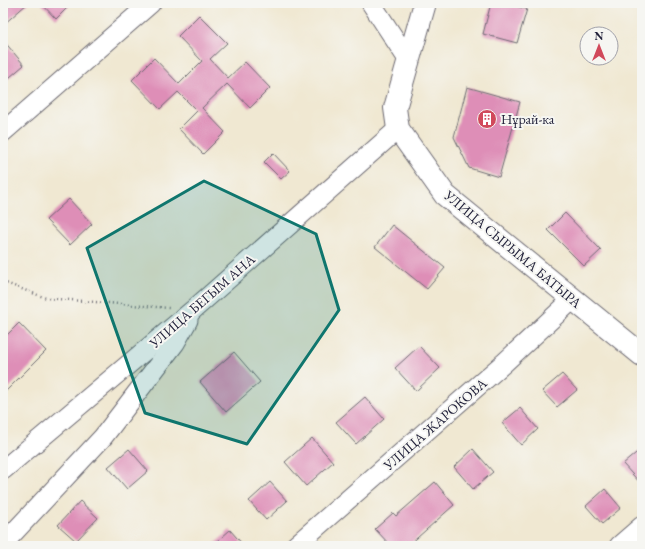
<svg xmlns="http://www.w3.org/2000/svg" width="645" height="549" font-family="'EB Garamond',serif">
<rect width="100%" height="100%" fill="#f6f6f2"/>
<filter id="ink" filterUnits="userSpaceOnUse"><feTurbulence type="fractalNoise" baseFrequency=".025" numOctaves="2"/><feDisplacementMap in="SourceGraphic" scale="8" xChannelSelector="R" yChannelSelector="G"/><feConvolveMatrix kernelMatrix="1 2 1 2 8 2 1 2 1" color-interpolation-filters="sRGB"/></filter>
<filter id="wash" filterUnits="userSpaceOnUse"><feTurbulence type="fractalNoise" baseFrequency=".012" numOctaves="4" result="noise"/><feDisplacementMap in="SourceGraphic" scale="16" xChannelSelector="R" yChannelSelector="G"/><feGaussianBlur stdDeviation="0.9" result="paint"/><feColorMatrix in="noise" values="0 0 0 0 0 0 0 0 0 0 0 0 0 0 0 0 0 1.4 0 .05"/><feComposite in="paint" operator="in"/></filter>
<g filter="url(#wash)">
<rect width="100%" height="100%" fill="#f0e8d2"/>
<g id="blocks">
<g fill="#de8eb7">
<path d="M 3,3 L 28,3 L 3,25 Z"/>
<path d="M 41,3 L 72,3 L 56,19 Z"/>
<path d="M 491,3 L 503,3 L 527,9 L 517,43 L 483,34 Z"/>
<path d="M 199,15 L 227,43 L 210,59 L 228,78 L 245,62 L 270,88 L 250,108 L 227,84 L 202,108 L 225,132 L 203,154 L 179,129 L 197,111 L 178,92 L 160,109 L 132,80 L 154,58 L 179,84 L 202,61 L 178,36 Z"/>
<path d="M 3,40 L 24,65 L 3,83 Z"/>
<path d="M 467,87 L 520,102 L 499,177 L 469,168 L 454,137 Z"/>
<path d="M 273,153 L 290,171 L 281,179 L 264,162 Z"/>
<path d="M 69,199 L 92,224 L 70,245 L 46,220 Z"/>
<path d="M 565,213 L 601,250 L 584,266 L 548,230 Z"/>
<path d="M 392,225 L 445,268 L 427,289 L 375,247 Z"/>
<path d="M 19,323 L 46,351 L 3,394 L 3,339 Z"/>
<path d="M 419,346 L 440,368 L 416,391 L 395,368 Z"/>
<path d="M 234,352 L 260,382 L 226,412 L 200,382 Z"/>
<path d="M 562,374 L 577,390 L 557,407 L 542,391 Z"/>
<path d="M 365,397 L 384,419 L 356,444 L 336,422 Z"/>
<path d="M 520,408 L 538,429 L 521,445 L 502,423 Z"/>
<path d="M 312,438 L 333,462 L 306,486 L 285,462 Z"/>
<path d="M 642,448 L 642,485 L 623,464 Z"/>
<path d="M 129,449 L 148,471 L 127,489 L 108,467 Z"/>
<path d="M 473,449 L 493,472 L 473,489 L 454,467 Z"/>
<path d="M 270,482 L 287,501 L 266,520 L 249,501 Z"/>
<path d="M 435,482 L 454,505 L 408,546 L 391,546 L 375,529 L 393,513 L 396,516 Z"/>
<path d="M 605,489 L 621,508 L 602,524 L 586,506 Z"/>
<path d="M 80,501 L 98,518 L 76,541 L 58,525 Z"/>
<path d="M 230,530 L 244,546 L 212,546 Z"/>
</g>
</g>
</g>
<g filter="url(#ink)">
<use href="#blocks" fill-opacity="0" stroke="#6a6770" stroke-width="1"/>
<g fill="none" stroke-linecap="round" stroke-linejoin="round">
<g stroke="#6a6770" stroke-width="21">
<g id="minor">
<path d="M 371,3 L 409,61"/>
<path d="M 3,132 L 151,3"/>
<path d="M 3,470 L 193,310 L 398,129"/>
<path d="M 3,544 L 103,437 L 175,343 L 188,320"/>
<path d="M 295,546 L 504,363 L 573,299"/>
<path d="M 619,546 L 642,526"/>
</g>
</g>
<g stroke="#6a6770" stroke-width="24">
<path id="tertiary" d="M 425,3 L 395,108 L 398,129 L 445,195 L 642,355"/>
</g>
<path stroke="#6a6770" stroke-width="2.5" stroke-dasharray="1 3" stroke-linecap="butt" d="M 3,282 L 46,298 L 169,308"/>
<use href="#minor" stroke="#fff" stroke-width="19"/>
<use href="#tertiary" stroke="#fff" stroke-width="22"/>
</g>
</g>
<path fill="#0f766e" fill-opacity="0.2" stroke="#0f766e" stroke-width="3" stroke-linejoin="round" d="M 204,181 L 316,234 L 339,310 L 247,444 L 145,413 L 87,248 Z"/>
<defs>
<g id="building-disc" transform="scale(1)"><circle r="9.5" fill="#d1495b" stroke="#f6f6f2"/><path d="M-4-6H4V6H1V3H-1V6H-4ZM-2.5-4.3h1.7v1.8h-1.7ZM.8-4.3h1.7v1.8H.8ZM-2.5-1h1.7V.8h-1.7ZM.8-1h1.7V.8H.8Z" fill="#fff"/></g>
</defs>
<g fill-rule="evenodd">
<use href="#building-disc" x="487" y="119"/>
</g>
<g text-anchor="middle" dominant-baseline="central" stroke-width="4" stroke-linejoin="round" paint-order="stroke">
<g font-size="14" fill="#22223b" stroke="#f6f6f2" text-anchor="start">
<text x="501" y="119">Нұрай-ка</text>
</g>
<g font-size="14" fill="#22223b" stroke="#f6f6f2">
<text transform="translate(513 249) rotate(40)">УЛИЦА СЫРЫМА БАТЫРА</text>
<text transform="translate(202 301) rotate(-41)">УЛИЦА БЕГЫМ АНА</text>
<text transform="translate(435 424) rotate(-41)">УЛИЦА ЖАРОКОВА</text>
</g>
</g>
<rect width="645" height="549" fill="none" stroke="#f6f6f2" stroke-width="16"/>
<g transform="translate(599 46)"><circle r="19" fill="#f6f6f2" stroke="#a1a1a9"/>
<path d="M0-3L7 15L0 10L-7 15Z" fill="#d1495b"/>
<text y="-6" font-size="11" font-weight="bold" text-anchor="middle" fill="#22223b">N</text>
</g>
</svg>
